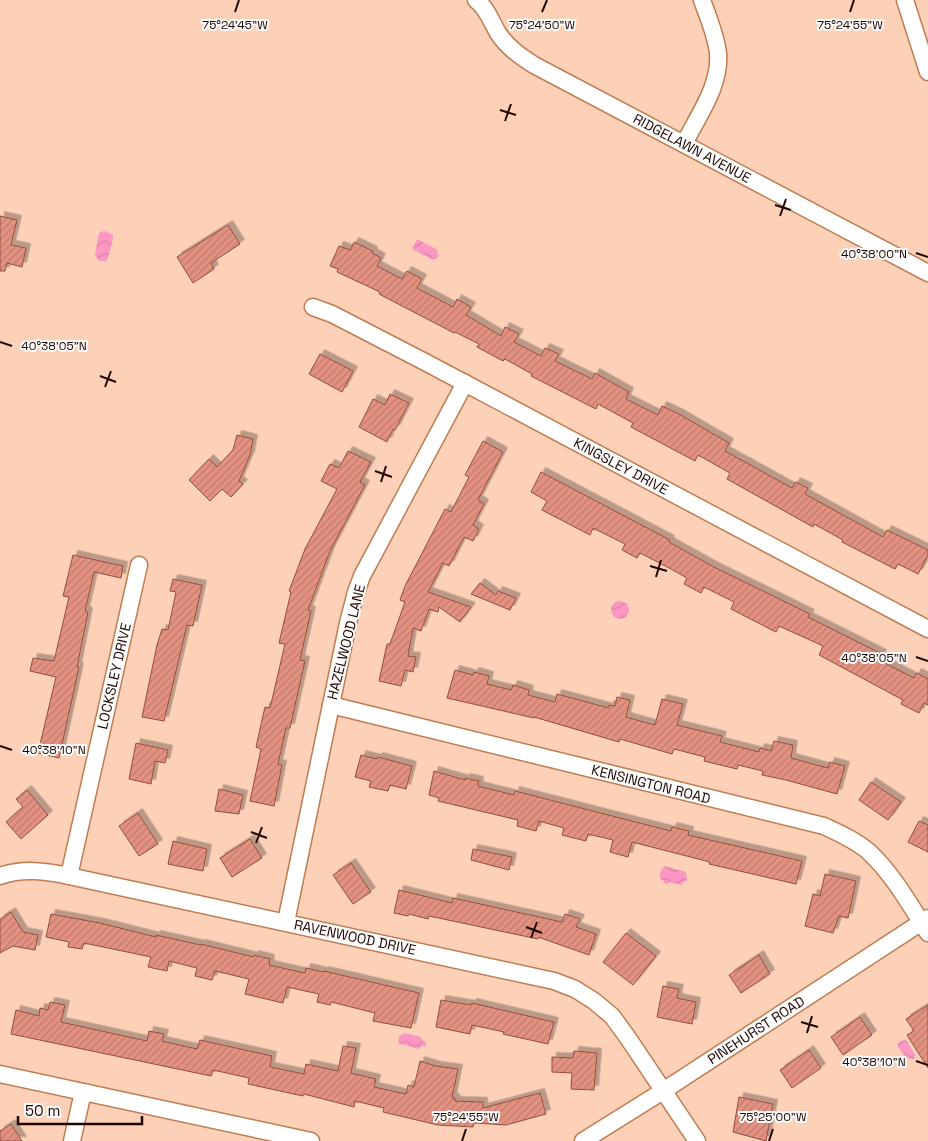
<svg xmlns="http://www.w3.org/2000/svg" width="928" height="1141" font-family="'Space Grotesk',sans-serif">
<defs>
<pattern id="water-waves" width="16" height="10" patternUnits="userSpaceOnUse" patternTransform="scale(1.25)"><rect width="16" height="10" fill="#fc97c3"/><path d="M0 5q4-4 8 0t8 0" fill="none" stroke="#d881a6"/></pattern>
<pattern id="building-hatch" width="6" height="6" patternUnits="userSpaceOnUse" patternTransform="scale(1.25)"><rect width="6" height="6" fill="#e39281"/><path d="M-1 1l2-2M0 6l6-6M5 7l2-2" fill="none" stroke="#c27c6e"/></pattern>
<filter id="shadow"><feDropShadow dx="4.5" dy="-4.5" stdDeviation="0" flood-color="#0004"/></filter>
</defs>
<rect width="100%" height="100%" fill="#fdd1b7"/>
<g fill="url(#water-waves)">
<path d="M 105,231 L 113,235 L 113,238 L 108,258 L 106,261 L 99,261 L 95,255 L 98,236 L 100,232 Z"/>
<path d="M 417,239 L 438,250 L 437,253 L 439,255 L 436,259 L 434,258 L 433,260 L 412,249 Z"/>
<circle cx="620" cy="610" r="9"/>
<path d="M 665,866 L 686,872 L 687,881 L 683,882 L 682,885 L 669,882 L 668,884 L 663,883 L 664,880 L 661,880 C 659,873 660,871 665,866 Z"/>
<path d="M 404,1033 L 421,1037 L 423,1041 L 426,1042 L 425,1047 L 422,1046 L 419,1049 L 400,1044 L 398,1042 L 399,1036 Z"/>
<path d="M 904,1040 L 907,1041 L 915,1055 L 914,1059 L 906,1058 L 898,1047 L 898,1043 Z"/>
</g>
<g fill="url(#building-hatch)" stroke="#954c3d" filter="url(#shadow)">
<path d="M 0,216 L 17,220 L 11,245 L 26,248 L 22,267 L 7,263 L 5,271 L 0,271 Z"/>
<path d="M 228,225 L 240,244 L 211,263 L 214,269 L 193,283 L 177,257 Z"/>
<path d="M 354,242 L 373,251 L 372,253 L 381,258 L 377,266 L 402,279 L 407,271 L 422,279 L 417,288 L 453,307 L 457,299 L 471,307 L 466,315 L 501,336 L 505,327 L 519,334 L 514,342 L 541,356 L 545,348 L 559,354 L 555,361 L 592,379 L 595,373 L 629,392 L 626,399 L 658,415 L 662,406 L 679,414 L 729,443 L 725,451 L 792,488 L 796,482 L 808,488 L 805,494 L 883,537 L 887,530 L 928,550 L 928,555 L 918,574 L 898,564 L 895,569 L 842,542 L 843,540 L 814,524 L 813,527 L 727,479 L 730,473 L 698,455 L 695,461 L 631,427 L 633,423 L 598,404 L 596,409 L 531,376 L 532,374 L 505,359 L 503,361 L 477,347 L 479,344 L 455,332 L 454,333 L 379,294 L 380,292 L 337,272 L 338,269 L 330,266 L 339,246 L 350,250 Z"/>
<path d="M 320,354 L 353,371 L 342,392 L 309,374 Z"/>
<path d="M 390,394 L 409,403 L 395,430 L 393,429 L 387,442 L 359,427 L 373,399 L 385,405 Z"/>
<path d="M 237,435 L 253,439 L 250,455 L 239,481 L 243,484 L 231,497 L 222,489 L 210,501 L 189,480 L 209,459 L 217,467 L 233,450 Z"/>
<path d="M 483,441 L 503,452 L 478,500 L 484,504 L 473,525 L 479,529 L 473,541 L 464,537 L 449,566 L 443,563 L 428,592 L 471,607 L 460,622 L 439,607 L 438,612 L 429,609 L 421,631 L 413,628 L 408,656 L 416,657 L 413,672 L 405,670 L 401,686 L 379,681 L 387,644 L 390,644 L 405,602 L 400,600 L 405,586 L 445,509 L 451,512 L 469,477 L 465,475 Z"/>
<path d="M 348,451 L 371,462 L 360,482 L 365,485 L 330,551 L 308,610 L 311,611 L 300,660 L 305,661 L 290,728 L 286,728 L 278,764 L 282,765 L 274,806 L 250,801 L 261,749 L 256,747 L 262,720 L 265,707 L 270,708 L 285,644 L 279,643 L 291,592 L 289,591 L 305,549 L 337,489 L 321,481 L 330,464 L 339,468 Z"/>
<path d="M 541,472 L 670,540 L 669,542 L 714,567 L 810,614 L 808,617 L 882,654 L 879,660 L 914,678 L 917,673 L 928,679 L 928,705 L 924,703 L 919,713 L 901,704 L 903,700 L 819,655 L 823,646 L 779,626 L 776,632 L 731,609 L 734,602 L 704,587 L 701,593 L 684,584 L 687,578 L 671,569 L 640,553 L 637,558 L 622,550 L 625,544 L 593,528 L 590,535 L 542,510 L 547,501 L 531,492 Z"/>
<path d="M 73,555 L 123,566 L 121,578 L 94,572 L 85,611 L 88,612 L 77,667 L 79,667 L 76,681 L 59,758 L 38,753 L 56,677 L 30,671 L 33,658 L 54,661 L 69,597 L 63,596 Z"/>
<path d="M 173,579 L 202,585 L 193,626 L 187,625 L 164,721 L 142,717 L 157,645 L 162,629 L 168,630 L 176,592 L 170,591 Z"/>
<path d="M 480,583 L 496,595 L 498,591 L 516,598 L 510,610 L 471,594 Z"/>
<path d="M 455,670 L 473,675 L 474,672 L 489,676 L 487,684 L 511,690 L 513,685 L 529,690 L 528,695 L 555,702 L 557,694 L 609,708 L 609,705 L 615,706 L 617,697 L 630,700 L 626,717 L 655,725 L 662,699 L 683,704 L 677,725 L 722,736 L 720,742 L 759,752 L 760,748 L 771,751 L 774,741 L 793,745 L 791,758 L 828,768 L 830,762 L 845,766 L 837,794 L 786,780 L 762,775 L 763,771 L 738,765 L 737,769 L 704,761 L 705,757 L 674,749 L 672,754 L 620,739 L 619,742 L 534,717 L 534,718 L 447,698 Z"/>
<path d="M 136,743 L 168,750 L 165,763 L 155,761 L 151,784 L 129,779 Z"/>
<path d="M 361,755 L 377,759 L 378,757 L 412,766 L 406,789 L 390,785 L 388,791 L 369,787 L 371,781 L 355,777 Z"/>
<path d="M 434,771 L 465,780 L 465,778 L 479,781 L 478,786 L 514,795 L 515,791 L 671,831 L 672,827 L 689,831 L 688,835 L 802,861 L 796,884 L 709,864 L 710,862 L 632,842 L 628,857 L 610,852 L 613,840 L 588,834 L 586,841 L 562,835 L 564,828 L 539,821 L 536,831 L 517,826 L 518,820 L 438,801 L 439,798 L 429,795 Z"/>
<path d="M 871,782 L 901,802 L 888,820 L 859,800 Z"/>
<path d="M 219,789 L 243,795 L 239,814 L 215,811 Z"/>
<path d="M 27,790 L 48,815 L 21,839 L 6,822 L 23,807 L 16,799 Z"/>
<path d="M 138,813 L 158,844 L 139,856 L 119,826 Z"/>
<path d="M 919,821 L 928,825 L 928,852 L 908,842 Z"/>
<path d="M 250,839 L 262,858 L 232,877 L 220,858 Z"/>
<path d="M 173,841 L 207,849 L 203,871 L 168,864 Z"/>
<path d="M 473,849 L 512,857 L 509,870 L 471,860 Z"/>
<path d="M 351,863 L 371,892 L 353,904 L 333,875 Z"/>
<path d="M 825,874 L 856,881 L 848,918 L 839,916 L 833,933 L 805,926 L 813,894 L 820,896 Z"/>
<path d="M 399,890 L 452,903 L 453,898 L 562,922 L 565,914 L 580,919 L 576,927 L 596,934 L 589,955 L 538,937 L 538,939 L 429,916 L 428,919 L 409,914 L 408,916 L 394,913 Z"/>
<path d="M 11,912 L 23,932 L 38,935 L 35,950 L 13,946 L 0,953 L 0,919 Z"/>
<path d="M 51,914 L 100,923 L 156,937 L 156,935 L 201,945 L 201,944 L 254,957 L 254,955 L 270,959 L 269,965 L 305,973 L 306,968 L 323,972 L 324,971 L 419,993 L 411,1028 L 373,1021 L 375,1013 L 331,1002 L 330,1005 L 317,1002 L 319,994 L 287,987 L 283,1003 L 245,994 L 249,979 L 215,971 L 212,980 L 195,976 L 197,968 L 169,961 L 167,971 L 148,967 L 151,957 L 84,943 L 82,949 L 68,947 L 69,942 L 46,937 Z"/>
<path d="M 626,933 L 656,956 L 633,985 L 603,962 Z"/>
<path d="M 759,955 L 770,974 L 741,993 L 729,975 Z"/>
<path d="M 663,986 L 679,989 L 677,998 L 696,1002 L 692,1024 L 657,1017 Z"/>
<path d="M 441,1000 L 471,1005 L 472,1003 L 554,1022 L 548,1044 L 503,1034 L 504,1032 L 472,1025 L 470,1034 L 436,1027 Z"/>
<path d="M 50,1002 L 65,1005 L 61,1022 L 147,1041 L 149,1031 L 164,1034 L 162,1041 L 197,1049 L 200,1040 L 272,1056 L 270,1067 L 304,1074 L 306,1064 L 338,1071 L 343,1046 L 356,1048 L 351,1073 L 376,1079 L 374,1087 L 406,1094 L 408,1085 L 414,1087 L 420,1061 L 436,1066 L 458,1069 L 452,1098 L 455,1098 L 455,1101 L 483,1102 L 483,1108 L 540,1093 L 546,1114 L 506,1125 L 474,1123 L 473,1127 L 438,1125 L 383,1112 L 384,1108 L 355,1101 L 354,1107 L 304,1094 L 303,1096 L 248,1084 L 249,1078 L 213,1070 L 211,1076 L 11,1034 L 16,1010 L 39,1016 L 40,1008 L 48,1010 Z"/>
<path d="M 928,1005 L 928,1068 L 907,1035 L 914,1031 L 906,1019 Z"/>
<path d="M 860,1017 L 872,1035 L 843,1055 L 831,1037 Z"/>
<path d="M 809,1050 L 821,1068 L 792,1088 L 780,1070 Z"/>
<path d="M 574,1051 L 597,1053 L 594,1090 L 571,1089 L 572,1073 L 552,1072 L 552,1057 L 573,1058 Z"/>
<path d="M 739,1097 L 773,1104 L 766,1141 L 733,1132 Z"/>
<path d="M 11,1124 L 22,1141 L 0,1141 L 0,1131 Z"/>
</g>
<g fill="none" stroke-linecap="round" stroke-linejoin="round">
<g stroke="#bf7c51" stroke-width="19">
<g id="minor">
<path d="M 476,0 C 487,8 491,21 498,33 C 507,47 520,56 534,65 L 928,273"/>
<path d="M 905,0 L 928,72"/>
<path d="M 684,144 C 698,116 721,85 718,53 C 716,35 708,17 702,0"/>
<path d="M 313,307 L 332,314 L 425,362 L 928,629"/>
<path d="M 331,705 L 824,826 C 839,833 855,840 868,851 C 893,874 910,905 928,933"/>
<path d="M 0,876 C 23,868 46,871 69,876 L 554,981 L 575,989 L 594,1001 L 612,1016 L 628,1038 L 697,1141"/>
<path d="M 69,876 L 139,565"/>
<path d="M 286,922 L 348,623 L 356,592 L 362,576 L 465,383"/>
<path d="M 0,1074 L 311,1141"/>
<path d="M 72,1141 L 83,1092"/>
<path d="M 583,1141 L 663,1091 L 928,918"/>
</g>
</g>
<use href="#minor" stroke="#fff" stroke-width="16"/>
</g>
<path fill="none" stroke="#1f0700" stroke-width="2" d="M 235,12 L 239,0M 542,12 L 547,0M 850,12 L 854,0M 500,110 L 516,115M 505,121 L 511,104M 775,205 L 791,210M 780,216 L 786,199M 916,253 L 928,257M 0,342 L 12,346M 100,376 L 116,382M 105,387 L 111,371M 375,471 L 392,477M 381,482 L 386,466M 650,566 L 667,571M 656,577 L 661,560M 916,657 L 928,661M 0,746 L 12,750M 251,832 L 267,838M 256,843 L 262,827M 526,927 L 542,933M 531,938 L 537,922M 801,1022 L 818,1027M 807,1033 L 812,1016M 916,1061 L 928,1065M 462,1141 L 466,1129M 769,1141 L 773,1129"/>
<g text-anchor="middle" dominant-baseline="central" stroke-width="4" stroke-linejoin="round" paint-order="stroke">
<g font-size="14" fill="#1f0700" stroke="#fcfcfc">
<text transform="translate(692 148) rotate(28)">RIDGELAWN AVENUE</text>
<text transform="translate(621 466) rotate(28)">KINGSLEY DRIVE</text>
<text transform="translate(346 642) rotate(-76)">HAZELWOOD LANE</text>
<text transform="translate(114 676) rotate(-77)">LOCKSLEY DRIVE</text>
<text transform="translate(651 784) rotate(14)">KENSINGTON ROAD</text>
<text transform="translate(355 937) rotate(12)">RAVENWOOD DRIVE</text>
<text transform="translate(756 1030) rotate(-33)">PINEHURST ROAD</text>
</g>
</g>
<g font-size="12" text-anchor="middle" fill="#1f0700" stroke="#fcfcfc" stroke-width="4" stroke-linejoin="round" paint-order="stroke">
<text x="542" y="29">75°24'50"W</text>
<text x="235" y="29">75°24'45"W</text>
<text x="850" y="29">75°24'55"W</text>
<text x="874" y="258">40°38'00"N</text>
<text x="54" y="350">40°38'05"N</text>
<text x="874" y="662">40°38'05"N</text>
<text x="54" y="754">40°38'10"N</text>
<text x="874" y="1066">40°38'10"N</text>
<text x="466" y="1121">75°24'55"W</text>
<text x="773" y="1121">75°25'00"W</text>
</g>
<path d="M18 1116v8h124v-8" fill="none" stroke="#1f0700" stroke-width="2.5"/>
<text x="25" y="1116" font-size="15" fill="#1f0700" stroke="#fcfcfc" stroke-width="4" paint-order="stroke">50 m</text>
</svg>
